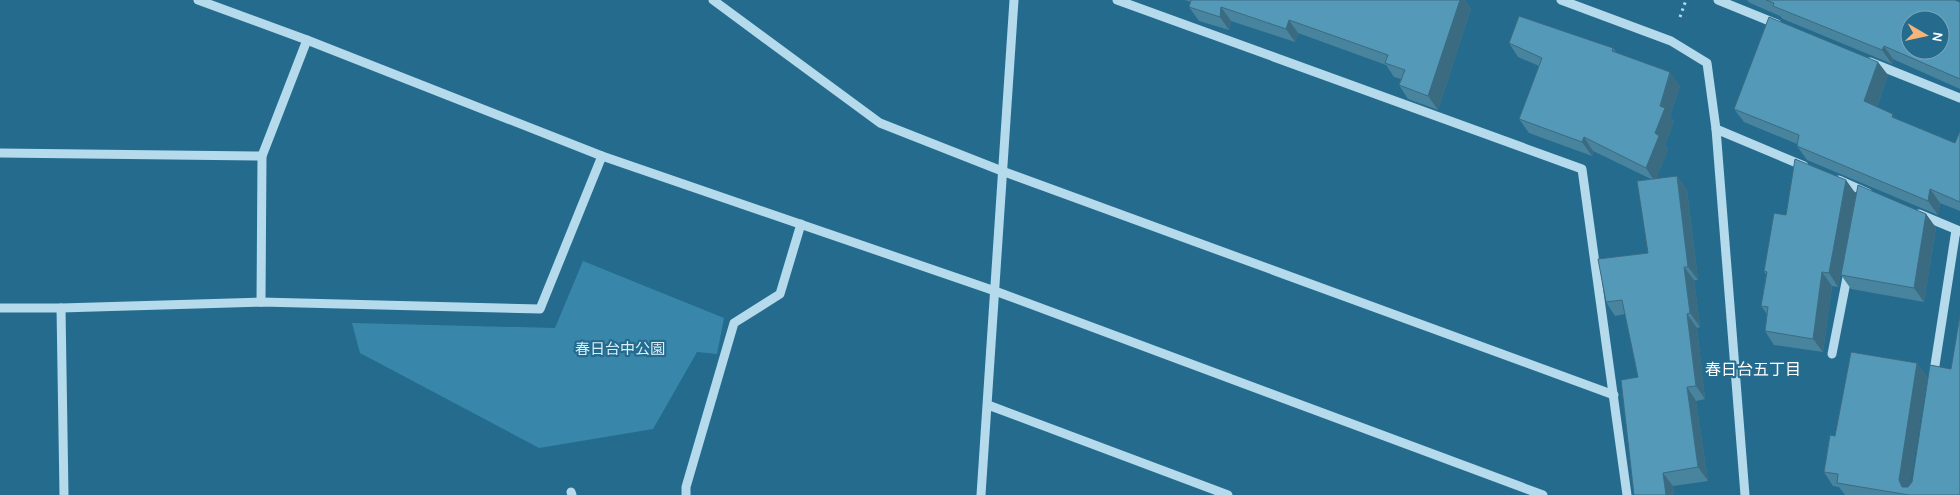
<svg xmlns="http://www.w3.org/2000/svg" width="1960" height="495" font-family="Karla,'Noto Sans JP',sans-serif">
<rect width="100%" height="100%" fill="#246b8e"/>
<path fill="#3887ab" d="M 583,261 L 724,318 L 717,354 L 697,352 L 653,429 L 539,448 L 360,353 L 352,323 L 555,328 Z"/>
<g fill="none" stroke-linecap="round" stroke-linejoin="round">
<path stroke="#b4daeb" stroke-width="3" stroke-dasharray="2.5 4" stroke-linecap="butt" d="M 1680,17 L 1686,0"/>
<g stroke="#b4daeb" stroke-width="9">
<path d="M 198,0 L 307,40 L 602,156 L 995,291 L 1543,495"/>
<path d="M 713,0 L 880,123 L 1002,171 L 1614,395"/>
<path d="M 1117,0 L 1582,169 L 1627,495"/>
<path d="M 1561,0 L 1671,41 L 1707,63 L 1716,129 L 1745,495"/>
<path d="M 1718,0 L 1777,24"/>
<path d="M 1870,62 L 1960,98"/>
<path d="M 1716,129 L 1804,166"/>
<path d="M 0,153 L 262,156"/>
<path d="M 1839,180 L 1868,193"/>
<path d="M 1919,214 L 1960,231"/>
<path d="M 261,302 L 262,156 L 307,40"/>
<path d="M 0,308 L 61,308 L 261,302 L 540,309 L 602,156"/>
<path d="M 61,308 L 64,495"/>
<path d="M 1832,354 L 1848,272"/>
<path d="M 1933,378 L 1956,230"/>
<path d="M 988,405 L 1228,495"/>
<path d="M 571,492 L 572,495"/>
<path d="M 686,495 L 686,487 L 734,323 L 780,294 L 801,224"/>
<path d="M 981,495 L 1014,0"/>
</g>
</g>
<g fill="#48849e">
<path d="M 1185,0 L 1465,0 L 1471,9 L 1438,110 L 1408,99 L 1399,85 L 1401,79 L 1394,77 L 1386,65 L 1298,33 L 1295,42 L 1231,21 L 1229,30 L 1199,21 L 1189,7 L 1191,2 Z"/>
<path d="M 1747,0 L 1955,0 L 1960,2 L 1960,89 L 1893,59 L 1892,64 L 1783,19 L 1780,16 L 1750,3 Z"/>
<path d="M 1509,43 L 1613,48 L 1617,53 L 1680,86 L 1670,116 L 1674,121 L 1665,145 L 1668,149 L 1656,179 L 1677,176 L 1687,190 L 1698,280 L 1694,280 L 1700,327 L 1697,328 L 1705,399 L 1696,401 L 1708,481 L 1673,486 L 1674,495 L 1634,495 L 1638,377 L 1625,314 L 1615,316 L 1606,302 L 1648,253 L 1651,179 L 1593,151 L 1592,156 L 1529,133 L 1519,119 L 1539,66 L 1518,57 Z"/>
<path d="M 1888,75 L 1877,107 L 1898,120 L 1955,143 L 1960,131 L 1960,211 L 1940,203 L 1938,215 L 1807,160 L 1797,146 L 1797,144 L 1744,122 L 1734,109 Z"/>
<path d="M 1856,194 L 1838,287 L 1832,286 L 1823,352 L 1774,345 L 1765,331 L 1767,314 L 1761,306 L 1766,275 L 1764,271 L 1786,215 Z"/>
<path d="M 1926,214 L 1936,228 L 1924,302 L 1851,289 L 1841,275 Z"/>
<path d="M 1917,363 L 1927,377 L 1910,484 L 1960,495 L 1845,495 L 1839,487 L 1833,486 L 1824,472 L 1835,436 Z"/>
</g>
<g fill="#3b6b81">
<path d="M 1460,0 L 1465,0 L 1471,9 L 1438,110 L 1428,96 Z"/>
<path d="M 1221,7 L 1231,21 L 1229,30 L 1220,17 Z"/>
<path d="M 1289,20 L 1298,33 L 1295,42 L 1286,29 Z"/>
<path d="M 1884,46 L 1893,59 L 1892,64 L 1882,50 Z"/>
<path d="M 1878,62 L 1888,75 L 1874,115 L 1864,101 Z"/>
<path d="M 1670,72 L 1680,86 L 1670,116 L 1674,121 L 1665,145 L 1668,149 L 1655,182 L 1646,168 L 1655,133 L 1660,106 Z"/>
<path d="M 1893,114 L 1903,127 L 1892,117 Z"/>
<path d="M 1584,137 L 1593,151 L 1592,156 L 1582,142 Z"/>
<path d="M 1677,176 L 1687,190 L 1698,280 L 1688,267 Z"/>
<path d="M 1846,180 L 1856,194 L 1838,287 L 1829,273 Z"/>
<path d="M 1930,189 L 1940,203 L 1938,215 L 1928,201 Z"/>
<path d="M 1926,214 L 1936,228 L 1924,302 L 1914,288 Z"/>
<path d="M 1684,267 L 1694,280 L 1700,327 L 1690,313 Z"/>
<path d="M 1822,272 L 1832,286 L 1823,352 L 1813,339 Z"/>
<path d="M 1687,314 L 1697,328 L 1705,399 L 1696,386 Z"/>
<path d="M 1917,363 L 1927,377 L 1909,494 L 1902,487 L 1899,480 Z"/>
<path d="M 1687,387 L 1696,401 L 1708,481 L 1698,467 Z"/>
<path d="M 1663,473 L 1673,486 L 1674,495 L 1666,495 Z"/>
</g>
<g fill="#5499b8" stroke="#3b6b81" fill-rule="evenodd">
<path d="M 1191,0 L 1460,0 L 1428,96 L 1399,85 L 1405,70 L 1385,63 L 1388,55 L 1289,20 L 1286,29 L 1221,7 L 1220,17 L 1189,7 Z"/>
<path d="M 1766,0 L 1955,0 L 1960,2 L 1960,79 L 1884,46 L 1882,50 L 1773,6 L 1774,3 ZM 1910,20 L 1940,20 L 1940,50 L 1910,50 Z"/>
<path d="M 1519,16 L 1613,48 L 1612,51 L 1670,72 L 1660,106 L 1665,108 L 1655,133 L 1659,136 L 1646,168 L 1584,137 L 1582,142 L 1519,119 L 1542,58 L 1509,43 Z"/>
<path d="M 1769,17 L 1878,62 L 1864,101 L 1893,114 L 1892,117 L 1955,143 L 1960,131 L 1960,202 L 1930,189 L 1928,201 L 1797,146 L 1799,135 L 1734,109 Z"/>
<path d="M 1795,159 L 1846,180 L 1829,273 L 1822,272 L 1813,339 L 1765,331 L 1768,307 L 1761,306 L 1767,272 L 1764,271 L 1774,213 L 1786,215 Z"/>
<path d="M 1677,176 L 1688,267 L 1684,267 L 1690,313 L 1687,314 L 1696,386 L 1687,387 L 1698,467 L 1663,473 L 1666,495 L 1634,495 L 1621,380 L 1638,377 L 1622,300 L 1606,302 L 1598,259 L 1648,253 L 1637,181 Z"/>
<path d="M 1858,185 L 1926,214 L 1914,288 L 1841,275 Z"/>
<path d="M 1960,315 L 1960,495 L 1909,495 L 1837,483 L 1838,474 L 1824,472 L 1830,435 L 1835,436 L 1851,352 L 1917,363 L 1899,480 L 1902,487 L 1908,487 L 1912,482 L 1930,365 L 1951,369 Z"/>
</g>
<g text-anchor="middle" dominant-baseline="central" stroke-width="4.5" stroke-linejoin="round" paint-order="stroke">
<g font-size="15" fill="#d9eff9" stroke="#246b8e">
<text x="620" y="349">春日台中公園</text>
</g>
<g font-size="16" fill="#fff" stroke="#246b8e">
<text x="1753" y="369">春日台五丁目</text>
</g>
</g>
<g transform="translate(1925 35) rotate(99)"><circle r="24" fill="#246b8e" stroke="#7ca6bb"/>
<path d="M0-4L9 19L0 12L-9 19Z" fill="#f6b478"/>
<text y="-8" font-size="14" font-weight="bold" text-anchor="middle" fill="#ffffff">N</text>
</g>
</svg>
